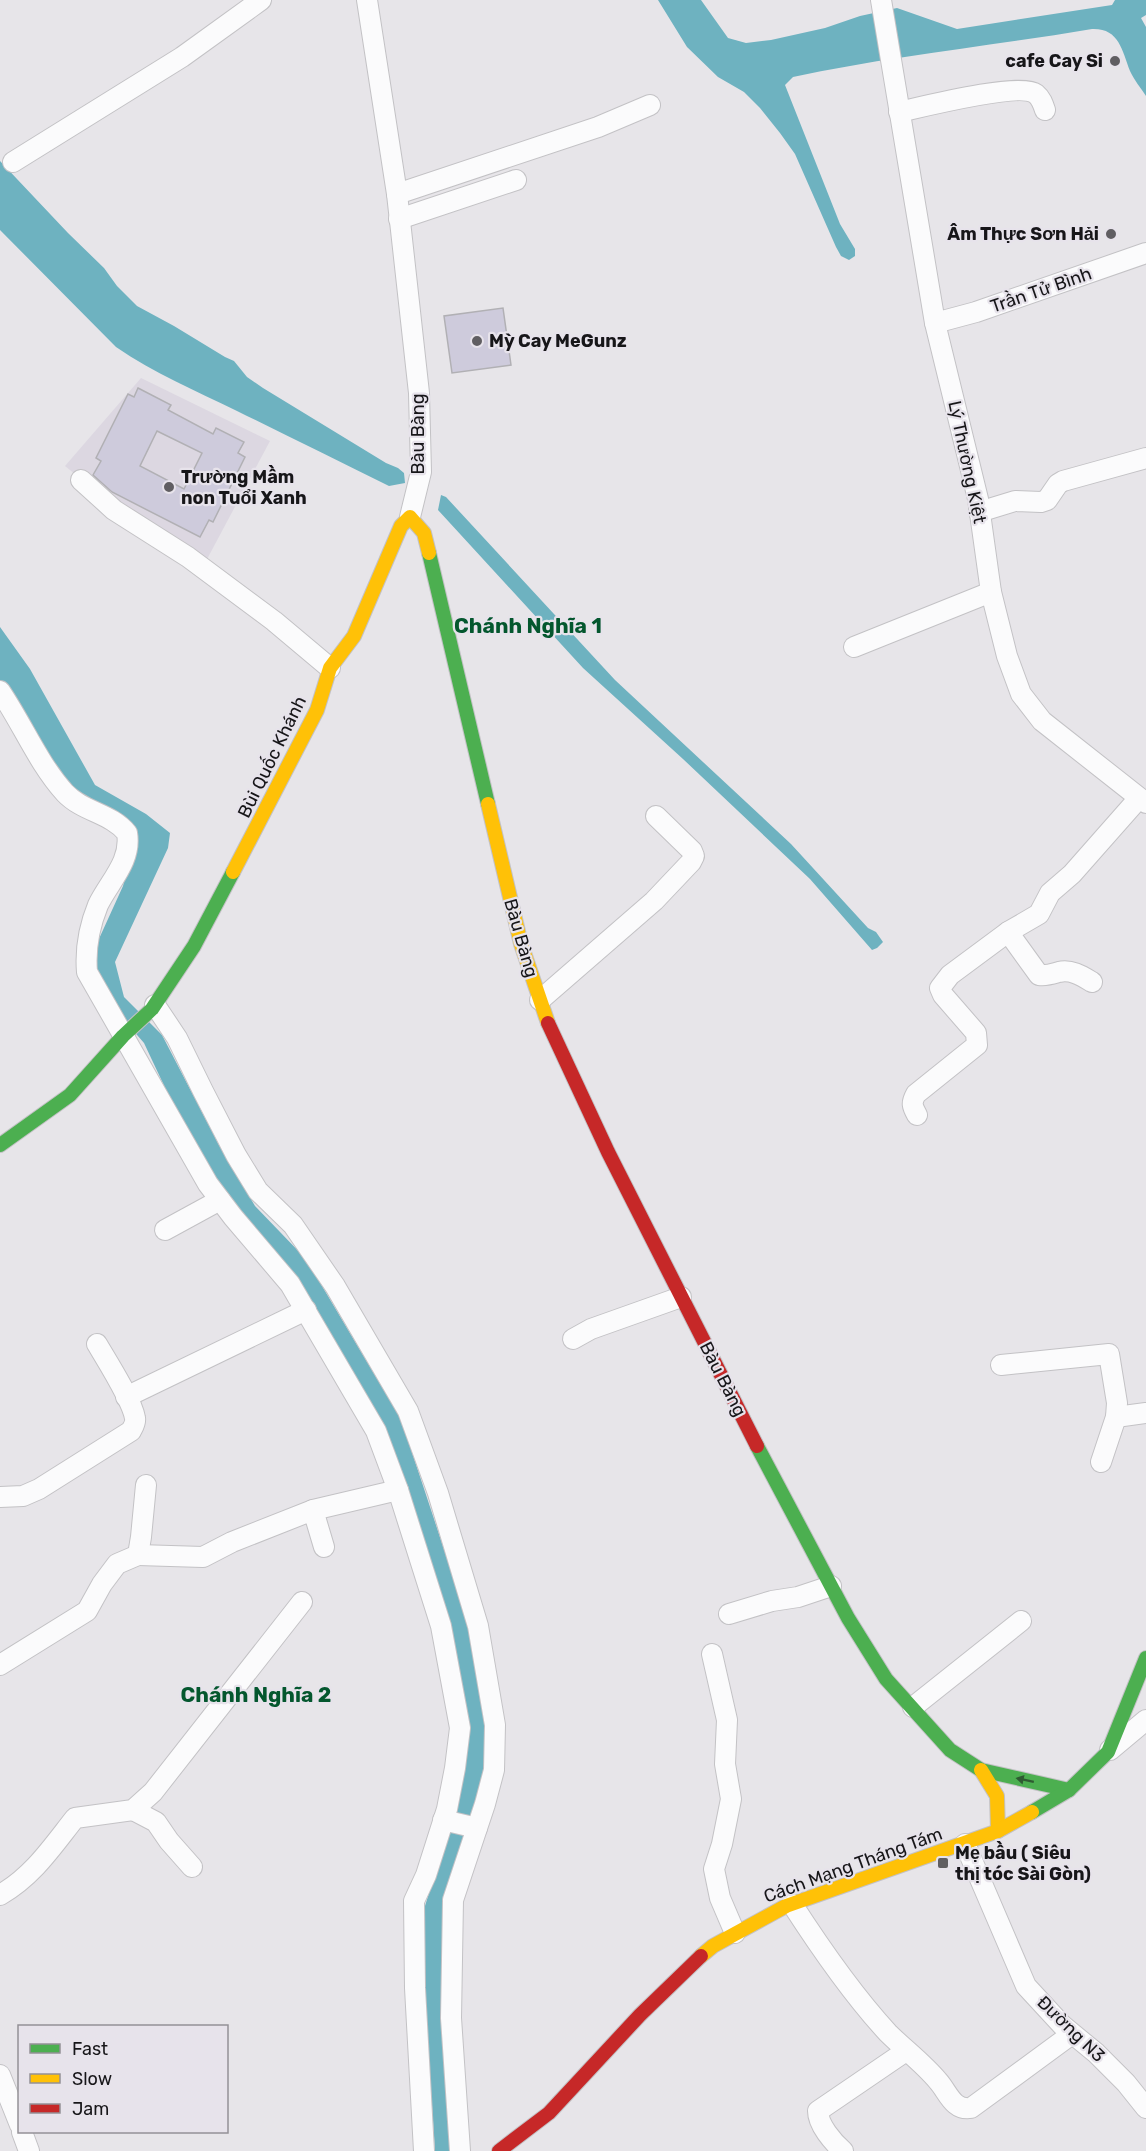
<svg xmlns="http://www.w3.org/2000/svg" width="1146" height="2151" font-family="Rubik,sans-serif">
<rect width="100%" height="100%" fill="#e7e5e9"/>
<path fill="#dcd7e1" d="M 141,378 L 270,441 L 205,563 L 117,508 L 65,466 Z"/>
<g fill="#6eb2c0">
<path d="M 658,0 L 701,0 L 728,38 L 746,43 L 771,40 L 825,28 L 860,16 L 897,8 L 957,29 L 1112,5 L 1115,0 L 1146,0 L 1146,15 L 1141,18 L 1146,27 L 1146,96 C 1141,88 1134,80 1130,71 C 1122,50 1119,28 1092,29 C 992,46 891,56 793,77 L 785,85 L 840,224 L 855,249 L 855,256 L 849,260 L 841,256 L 836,247 L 795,154 L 780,133 L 760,108 L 744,92 L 718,77 L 687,47 Z"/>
<path d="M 0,161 L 68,233 L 104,268 L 117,286 L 137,306 L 174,326 L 225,357 L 234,361 L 247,377 L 263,388 L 386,463 L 398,468 L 404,473 L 405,483 L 389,486 C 338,461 288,436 237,411 C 196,391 154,373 116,347 L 0,230 Z"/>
<path d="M 441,495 L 446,497 L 615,680 L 791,844 L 868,928 L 876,932 L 883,942 L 877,948 L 872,950 L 810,879 L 683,759 L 583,668 L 438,510 Z"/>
<path d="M 0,627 L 30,669 L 95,785 L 146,814 L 170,833 L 168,848 L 115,962 L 124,997 L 162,1035 L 219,1145 L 255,1206 L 306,1259 L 401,1419 L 470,1628 L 492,1736 L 480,1811 L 445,1919 L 458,2151 L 435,2151 L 420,1922 L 457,1803 L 466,1762 L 469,1720 L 455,1646 L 409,1499 L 248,1230 L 184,1128 L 144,1043 L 99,991 L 88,963 L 123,886 L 129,862 L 131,832 L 82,798 L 58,775 L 0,682 Z"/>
</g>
<g fill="#cecbdc" stroke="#b1b0b4" stroke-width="1.5" fill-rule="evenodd">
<path d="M 503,308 L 511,365 L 452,373 L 444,316 Z"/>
<path d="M 138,388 L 171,405 L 168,410 L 213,434 L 216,428 L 244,442 L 238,453 L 245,457 L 213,522 L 209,520 L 200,537 L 112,492 L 93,475 L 101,461 L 96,458 L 128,394 L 134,397 ZM 157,431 L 202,453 L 184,489 L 140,466 Z"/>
</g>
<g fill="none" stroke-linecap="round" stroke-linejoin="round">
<g stroke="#c3c2c5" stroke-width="22">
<g id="street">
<path d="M 367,0 L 397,194 L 419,393 L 421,472 L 410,517"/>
<path d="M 881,0 L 935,323 L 978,499 L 991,592 L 1007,656 L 1021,694 L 1042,721 L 1146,803"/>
<path d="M 899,112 C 922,107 1020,82 1036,94 C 1041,98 1043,104 1045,110"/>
<path d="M 13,162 L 182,57 L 261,0"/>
<path d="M 397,194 L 598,127 L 650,105"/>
<path d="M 399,219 L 516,180"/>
<path d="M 935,323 L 976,312 L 1146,253"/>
<path d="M 81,480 L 114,510 L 188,557 L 274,621 L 330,668"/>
<path d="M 979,512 L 1015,501 L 1041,502 L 1047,500 L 1058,484 L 1063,481 L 1146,458"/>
<path d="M 854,647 L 991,592"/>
<path d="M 0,691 C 23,725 38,763 65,793 C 83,812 111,813 127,833 C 132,861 109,882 98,905 C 89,927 85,948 87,972 L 208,1184 L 233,1217 L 290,1284 L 376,1431 L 398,1490 L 441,1626 L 460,1728 L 455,1768 L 447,1809 L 426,1875 L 414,1901 L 415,1988 L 424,2151"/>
<path d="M 1008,932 L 1039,975 C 1047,976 1052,974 1059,972 C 1071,969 1082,976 1092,982"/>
<path d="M 540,1000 L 654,901 L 691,862 L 694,856 L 692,851 L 656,816"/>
<path d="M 155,1005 L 177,1038 L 203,1091 L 236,1155 L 258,1191 L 293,1225 L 335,1286 L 408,1411 L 438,1493 L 478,1626 L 495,1725 L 494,1770 L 485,1804 L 453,1900 L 451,2018 L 460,2151"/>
<path d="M 917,1115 C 912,1106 911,1103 916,1094 L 977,1045 L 976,1033 L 943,995 L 940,988 L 950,975 L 1008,932 L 1039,914 L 1050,893 L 1072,874 L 1139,798"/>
<path d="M 165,1230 L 220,1200"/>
<path d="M 573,1339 L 591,1329 L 681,1297"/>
<path d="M 1001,1365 L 1109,1354 L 1117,1403 L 1116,1417 L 1101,1462"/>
<path d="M 126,1397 L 306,1310"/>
<path d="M 1116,1417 L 1146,1413"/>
<path d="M 0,1497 L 23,1496 L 39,1489 L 131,1431 C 133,1427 136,1423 135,1418 C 132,1400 107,1361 97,1344"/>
<path d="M 313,1510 L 398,1490"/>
<path d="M 138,1555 L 203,1557 L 232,1542 L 313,1510 L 324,1547"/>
<path d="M 729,1614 L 772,1601 L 798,1597 L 831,1586"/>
<path d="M 712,1654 L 727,1720 L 725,1764 L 731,1799 L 722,1844 L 714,1869 L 720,1898 L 735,1933"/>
<path d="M 0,1665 L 87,1611 L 102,1584 L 117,1564 L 138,1555 L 141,1537 L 146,1485"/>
<path d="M 913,1707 L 1021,1621"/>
<path d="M 1110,1750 L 1146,1720"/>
<path d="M 133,1810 L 156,1822 L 169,1841 L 192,1867"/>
<path d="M 443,1820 L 477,1828"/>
<path d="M 965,1844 L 1026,1986 L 1062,2025 L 1096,2053 L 1126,2083 L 1146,2108"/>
<path d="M 0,1895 C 33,1876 52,1847 75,1818 L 133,1810 L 153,1792 L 302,1602"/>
<path d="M 792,1904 C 821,1949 852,1994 888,2033 C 904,2049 923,2063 938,2081 C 948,2092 953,2111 971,2108 L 1072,2034"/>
<path d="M 0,2075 L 20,2125"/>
<path d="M 22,2132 L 29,2151"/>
<path d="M 843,2151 C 833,2142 818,2125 818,2111 L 906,2051"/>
</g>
</g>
<g stroke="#c3c2c5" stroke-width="16">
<g id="fast">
<path d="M 429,553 L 488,804"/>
<path d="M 0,1145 L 70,1095 L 123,1036 L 152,1009 L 194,946 L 233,872"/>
<path d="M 757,1446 L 848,1618 L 886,1679 L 950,1750 L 981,1770 L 1069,1790"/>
<path d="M 1032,1812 L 1069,1790 L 1108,1752 L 1146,1658"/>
</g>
</g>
<g stroke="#c3c2c5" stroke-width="16">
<g id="slow">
<path d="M 488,804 L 521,944 L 548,1023"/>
<path d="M 233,872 L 317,710 L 330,668 L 354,636 L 401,526 L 410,517 L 424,533 L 429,553"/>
<path d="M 981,1770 L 997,1796 L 998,1831"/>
<path d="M 701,1956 L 713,1946 L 786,1906 L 998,1831 L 1032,1812"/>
</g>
</g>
<g stroke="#c3c2c5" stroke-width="16">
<g id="jam">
<path d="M 548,1023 L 608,1152 L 757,1446"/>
<path d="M 499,2151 L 549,2113 L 640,2015 L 701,1956"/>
</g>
</g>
<use href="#street" stroke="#fbfbfc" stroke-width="20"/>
<use href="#fast" stroke="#4caf50" stroke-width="14"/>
<use href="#slow" stroke="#ffc107" stroke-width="14"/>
<use href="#jam" stroke="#c62828" stroke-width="14"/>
</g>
<defs><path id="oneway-solid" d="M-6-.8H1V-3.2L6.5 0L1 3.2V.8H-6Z" transform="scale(1.5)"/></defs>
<use fill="#2f5b32" href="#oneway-solid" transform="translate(1025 1780) rotate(-168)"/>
<g fill="#605e62" stroke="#e7e3eb" stroke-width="2">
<circle cx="1115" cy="61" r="6"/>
<circle cx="1111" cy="234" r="6"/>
<circle cx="477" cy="341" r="6"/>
<circle cx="169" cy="487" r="6"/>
<rect x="937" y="1857" width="12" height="12" rx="3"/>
</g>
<g text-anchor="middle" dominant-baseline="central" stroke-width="4.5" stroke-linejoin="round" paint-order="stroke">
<g font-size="18" font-weight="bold" fill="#171619" stroke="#e7e3eb" text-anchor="start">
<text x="1103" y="61" text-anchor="end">cafe Cay Si</text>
<text x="1099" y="234" text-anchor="end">Âm Thực Sơn Hải</text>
<text x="489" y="341">Mỳ Cay MeGunz</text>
<text x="181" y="477">Trường Mầm<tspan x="181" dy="21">non Tuổi Xanh</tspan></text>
<text x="955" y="1853">Mẹ bầu ( Siêu<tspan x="955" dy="21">thị tóc Sài Gòn)</tspan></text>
</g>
<g font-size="18" fill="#171619" stroke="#e7e3eb">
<text transform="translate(1041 290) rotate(-19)">Trần Tử Bình</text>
<text transform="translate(418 434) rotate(-90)">Bàu Bàng</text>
<text transform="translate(967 462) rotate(78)">Lý Thường Kiệt</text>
<text transform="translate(272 757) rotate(-64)">Bùi Quốc Khánh</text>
<text transform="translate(521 938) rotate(74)">Bàu Bàng</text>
<text transform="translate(723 1379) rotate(63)">Bàu Bàng</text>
<text transform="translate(853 1865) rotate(-20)">Cách Mạng Tháng Tám</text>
<text transform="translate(1071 2029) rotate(44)">Đường N3</text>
</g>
<g font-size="21" font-weight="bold" fill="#04572e" stroke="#e7e3eb">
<text x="528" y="625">Chánh Nghĩa 1</text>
<text x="256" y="1694">Chánh Nghĩa 2</text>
</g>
</g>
<rect x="18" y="2025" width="210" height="108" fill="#e7e3eb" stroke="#949197" stroke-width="1.5"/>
<rect x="30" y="2044" width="30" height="9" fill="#4caf50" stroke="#949197" stroke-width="1.5"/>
<text x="72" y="2055" font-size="18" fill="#171619">Fast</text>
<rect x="30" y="2074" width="30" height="9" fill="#ffc107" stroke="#949197" stroke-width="1.5"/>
<text x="72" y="2085" font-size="18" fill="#171619">Slow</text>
<rect x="30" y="2104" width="30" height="9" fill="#c62828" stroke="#949197" stroke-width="1.5"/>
<text x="72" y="2115" font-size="18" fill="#171619">Jam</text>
</svg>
